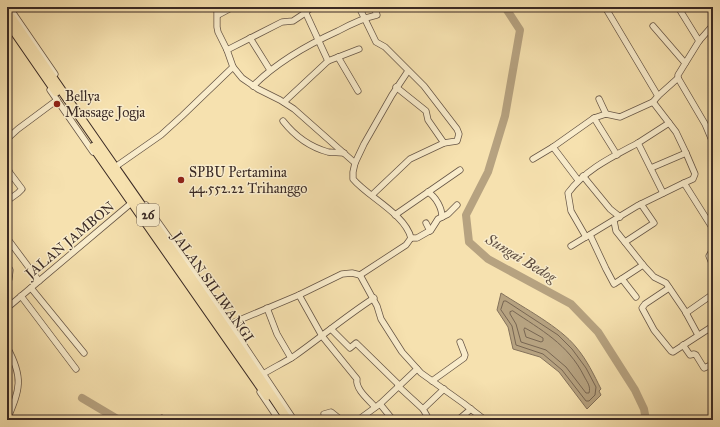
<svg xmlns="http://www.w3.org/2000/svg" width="720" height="427" font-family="'IM FELL Great Primer',serif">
<rect width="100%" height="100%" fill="#f6e1af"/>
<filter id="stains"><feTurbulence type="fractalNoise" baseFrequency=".005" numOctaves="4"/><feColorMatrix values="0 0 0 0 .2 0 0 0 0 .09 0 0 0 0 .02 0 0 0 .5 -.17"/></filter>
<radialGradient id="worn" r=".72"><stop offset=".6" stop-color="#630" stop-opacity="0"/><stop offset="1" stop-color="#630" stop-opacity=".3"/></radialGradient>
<path fill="#b6a280" stroke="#84725b" d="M 501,293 C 524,308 560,327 576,347 C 587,360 594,375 601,389 L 599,391 L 601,395 L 587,409 L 559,372 L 540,357 L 513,349 L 508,327 L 497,310 Z"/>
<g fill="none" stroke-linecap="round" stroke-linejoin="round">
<g stroke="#786652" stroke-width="1">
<path d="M 504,301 L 506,301 L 558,335 L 572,349 L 586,368 L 596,387 L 595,395 L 589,401 L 586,401 L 562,370 L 543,354 L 516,345 L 512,326 L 501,310 Z"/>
<path d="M 513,311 C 541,330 568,344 584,376 C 587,382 591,386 589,393 L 586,393 L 566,367 L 546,350 L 521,342 L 516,324 L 510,314 L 510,312 Z"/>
<path d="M 525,328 L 543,338 L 543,341 L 541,342 L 526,337 L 524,330 Z"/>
</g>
<path stroke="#84725b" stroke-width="1.5" d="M 154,420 L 162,415 L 166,418"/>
<g stroke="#b6a280" stroke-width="8">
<path d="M 505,7 L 520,30 L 505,116 L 488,172 L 466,215 L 469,242 L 488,259 L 571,304 L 598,332 L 635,390 L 644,409 L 646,420"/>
<path d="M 82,398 L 119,420"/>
</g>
<g stroke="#685747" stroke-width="7">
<g id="minor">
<path d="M 9,7 L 55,74"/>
<path d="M 215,7 L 217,10 L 217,27 L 218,32 L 227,50 L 233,67 L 242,78 L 258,89 L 280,100 L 294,109 L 355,163 L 353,172 L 353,179 C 368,197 405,214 411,238"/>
<path d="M 359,7 L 376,42 L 385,47 L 424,86 L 457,129 L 459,134 L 457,141 L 444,143 L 410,159 L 372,195"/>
<path d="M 605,7 L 658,96 L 678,78"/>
<path d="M 678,7 L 699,41"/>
<path d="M 710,7 L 713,9"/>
<path d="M 305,12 L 313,7"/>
<path d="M 218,15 L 233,7"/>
<path d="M 713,25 L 699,41 L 678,75 L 678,78 L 705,124 L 713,143"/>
<path d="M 653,26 L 685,63"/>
<path d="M 250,38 L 270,70"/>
<path d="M 227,50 L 282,22 L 293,21 L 305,13"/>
<path d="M 338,57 L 358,91"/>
<path d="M 328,61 L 359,49"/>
<path d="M 253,86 C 277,62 307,45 338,31 C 351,24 363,18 377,15 L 374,7"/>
<path d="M 396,87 L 426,111 L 428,120 L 444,143"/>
<path d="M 50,90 L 93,152"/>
<path d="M 599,99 L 606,114"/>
<path d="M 284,102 L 328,61 L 303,7"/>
<path d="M 653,102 L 676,132 L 686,153 L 695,174 L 693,179 L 684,183 L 713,229"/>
<path d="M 594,118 L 617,155"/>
<path d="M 283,121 C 294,135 310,147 328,152 C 333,153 339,152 344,153"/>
<path d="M 7,139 L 18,129 L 57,100"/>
<path d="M 553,147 L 578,180"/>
<path d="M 533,159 L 553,147 L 594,118 L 606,114 L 620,117 L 653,102 L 658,96"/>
<path d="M 355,163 L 364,144 L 392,95 L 408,71"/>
<path d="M 118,165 L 161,135 L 182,116 L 233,67"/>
<path d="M 7,167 L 10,173 L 22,189 L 18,193 L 7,201"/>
<path d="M 651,168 L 686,153"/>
<path d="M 583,176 L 610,209 L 620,217"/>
<path d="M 428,192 C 436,197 442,208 442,217"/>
<path d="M 663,193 L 638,143 L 669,123"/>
<path d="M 146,205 L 230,324 L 294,420"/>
<path d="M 395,215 L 460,170"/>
<path d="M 614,221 L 616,231 L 643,265 L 654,277 L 666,283 L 685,311 L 698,335"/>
<path d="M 426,223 L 430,231"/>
<path d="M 590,235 L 606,269 L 614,284 L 643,265"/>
<path d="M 586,237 L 571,211 L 568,193 C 586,169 612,157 638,143"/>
<path d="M 7,238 L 39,281"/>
<path d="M 411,238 L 417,238 L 431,230 L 438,219 L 448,214 L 457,205"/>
<path d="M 625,242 L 654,223 L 641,204"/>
<path d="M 571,246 L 637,206 L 684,183"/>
<path d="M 713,249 L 709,256 L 713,266"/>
<path d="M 7,265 L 10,270 L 9,279"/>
<path d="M 360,275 L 377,306 L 381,319 L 402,352 L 421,373 L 463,403 L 485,420"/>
<path d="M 360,275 L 406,245 L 411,238"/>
<path d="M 622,279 L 636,297"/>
<path d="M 31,288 L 84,353"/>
<path d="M 669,288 L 645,304 L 642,308 L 654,330 L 671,351 L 673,352 L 713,326"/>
<path d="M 299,295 L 322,336 L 357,379 C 355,389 369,400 375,407"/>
<path d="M 21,296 L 76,369"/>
<path d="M 7,308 L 129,205"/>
<path d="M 267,308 L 277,334 L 291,358"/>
<path d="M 686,313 L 713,294"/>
<path d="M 230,324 L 299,295 L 342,274 L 352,273 L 360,275"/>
<path d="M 331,329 L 350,348 L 356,343 L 399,385"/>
<path d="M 683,345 L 690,355 L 694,354 L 696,355 L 704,368 L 713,364"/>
<path d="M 7,347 C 24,378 20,389 7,420"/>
<path d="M 263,374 C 273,368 283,363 293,357 C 320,338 346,316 374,298"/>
<path d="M 432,381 L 464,358 L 465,355 L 460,342"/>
<path d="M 398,386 L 423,409"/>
<path d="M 260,392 L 279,420"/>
<path d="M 380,404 L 393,420"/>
<path d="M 324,414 L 331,412 L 341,420"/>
<path d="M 358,420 L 380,404 L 417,369"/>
<path d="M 425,420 L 427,416 L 423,409 L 444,389"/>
<path d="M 458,420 L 471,409"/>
</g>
</g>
<g stroke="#392924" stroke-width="10">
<g id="highway">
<path d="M 7,11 C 100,148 197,282 288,420"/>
<path d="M 7,21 L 56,92"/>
<path d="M 93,147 L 267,396"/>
</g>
</g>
<use href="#minor" stroke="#f9eccb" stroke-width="5.5"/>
<use href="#highway" stroke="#f6e1af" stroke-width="8"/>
</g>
<g fill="#8f2418" stroke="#f9eccb" stroke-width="1.5">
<circle cx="57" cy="104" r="4"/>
<circle cx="181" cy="180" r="4"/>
</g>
<g text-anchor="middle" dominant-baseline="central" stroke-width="3" stroke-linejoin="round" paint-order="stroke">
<rect fill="#f9eccb" stroke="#736456" stroke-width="1" x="137" y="204" width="22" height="22" rx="3"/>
<g font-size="13" font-weight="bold" fill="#392924">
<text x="148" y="215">26</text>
</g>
<g font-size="14" fill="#392924" stroke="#f9eccb" text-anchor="start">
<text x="65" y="96">Bellya<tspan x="65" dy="16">Massage Jogja</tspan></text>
<text x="189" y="172">SPBU Pertamina<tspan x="189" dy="16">44.552.22 Trihanggo</tspan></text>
</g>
<g font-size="14" fill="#392924" stroke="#f9eccb">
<text transform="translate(70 240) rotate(-40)">JALAN JAMBON</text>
<text transform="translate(213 287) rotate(55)">JALAN SILIWANGI</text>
</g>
<g font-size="15" font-style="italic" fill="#5e4d40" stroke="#f9eccb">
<text transform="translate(521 258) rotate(31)">Sungai Bedog</text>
</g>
</g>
<rect width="720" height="427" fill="none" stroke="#f6e1af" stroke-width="24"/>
<rect x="8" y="8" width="704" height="411" fill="none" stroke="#392924" stroke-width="2"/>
<rect x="12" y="12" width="696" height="403" fill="none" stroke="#392924"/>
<rect width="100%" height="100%" filter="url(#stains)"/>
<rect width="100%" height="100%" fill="url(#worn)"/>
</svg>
